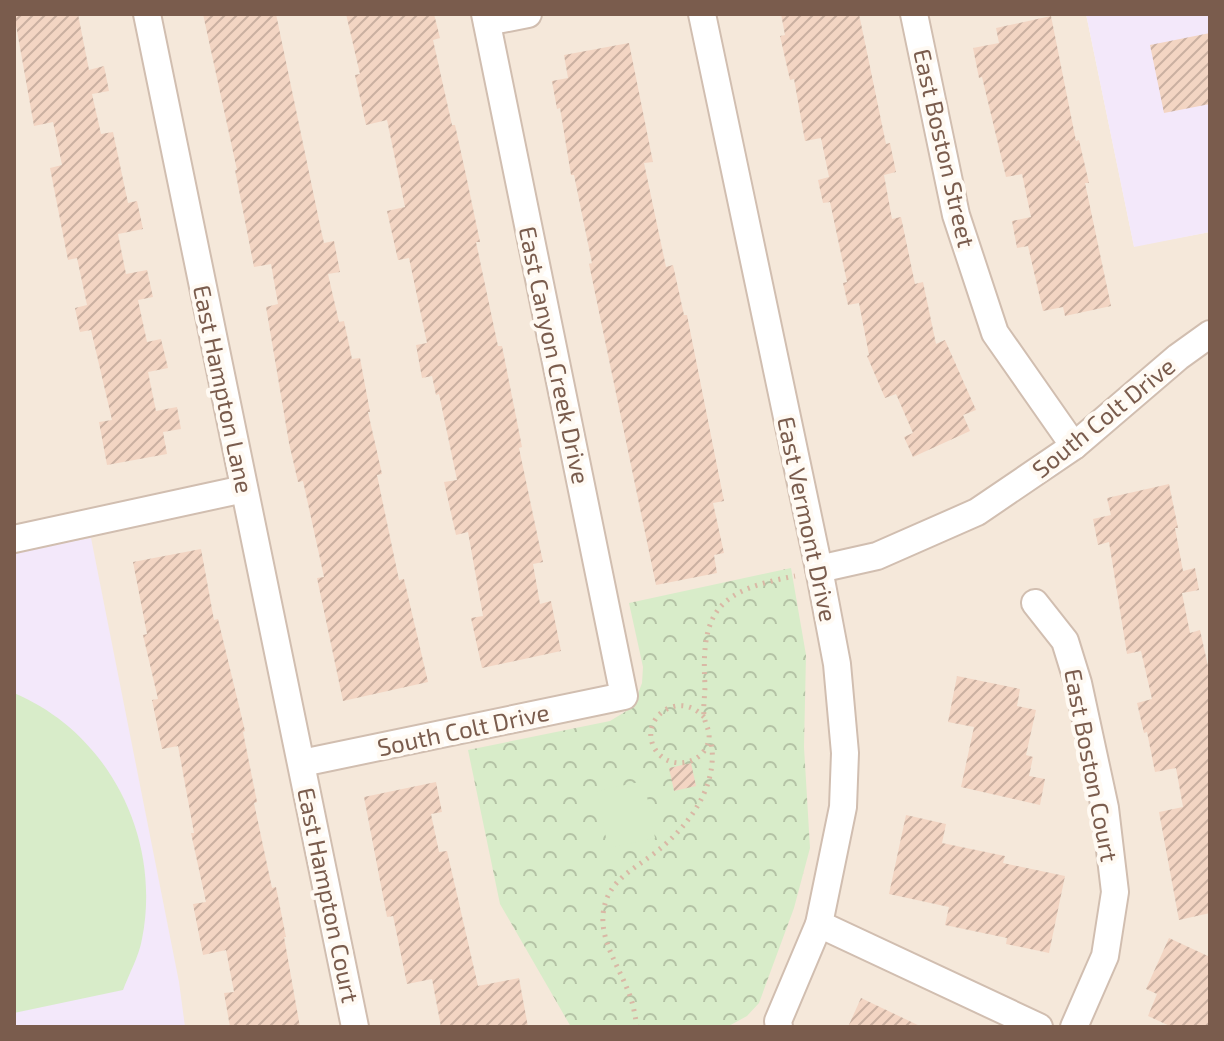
<svg xmlns="http://www.w3.org/2000/svg" width="1224" height="1041" font-family="'Exo 2',sans-serif">
<defs>
<pattern id="park-crowns" width="20" height="18" patternUnits="userSpaceOnUse" patternTransform="scale(2)"><rect width="20" height="18" fill="#d8ecc9"/><path d="M2 6a3 3 0 1 1 6 0M12 15a3 3 0 1 1 6 0" fill="none" stroke="#b4c2a5"/></pattern>
<pattern id="building-hatch" width="6" height="6" patternUnits="userSpaceOnUse" patternTransform="scale(2)"><rect width="6" height="6" fill="#f3d5c3"/><path d="M-1 1l2-2M0 6l6-6M5 7l2-2" fill="none" stroke="#cab0a1"/></pattern>
</defs>
<rect width="100%" height="100%" fill="#fdf6ec"/>
<path fill="#f5e8da" d="M 14,14 L 1086,14 L 1134,246 L 1210,232 L 1210,1027 L 14,1027 Z"/>
<g fill="#f3e8fa">
<path d="M 1086,14 L 1210,14 L 1210,232 L 1134,247 Z"/>
<path d="M 91,538 L 179,982 L 185,1027 L 14,1027 L 14,552 Z"/>
</g>
<path fill="url(#park-crowns)" d="M 791,568 L 806,655 L 804,747 L 810,848 L 794,908 L 759,1003 L 747,1016 L 727,1027 L 571,1027 L 500,904 L 468,750 L 610,721 L 633,707 L 642,683 L 643,667 L 629,603 Z"/>
<g fill="#d8ecc9">
<path d="M 14,693 C 109,733 162,838 142,939 C 139,956 129,974 123,990 L 14,1013 Z"/>
<path d="M 644,781 L 655,838 L 608,848 L 597,791 Z"/>
</g>
<g fill="url(#building-hatch)">
<path d="M 14,14 L 78,14 L 89,70 L 104,66 L 109,91 L 92,94 L 101,134 L 113,132 L 128,203 L 137,201 L 143,229 L 118,234 L 126,274 L 147,270 L 153,297 L 138,300 L 147,342 L 161,339 L 168,368 L 148,372 L 156,411 L 177,407 L 181,429 L 163,432 L 167,454 L 107,465 L 99,422 L 112,420 L 91,330 L 80,332 L 75,308 L 87,305 L 77,258 L 68,260 L 50,168 L 62,165 L 53,122 L 34,126 Z"/>
<path d="M 203,14 L 276,14 L 320,225 L 324,243 L 334,241 L 340,272 L 328,274 L 339,322 L 344,321 L 352,359 L 360,358 L 370,412 L 368,412 L 382,474 L 377,475 L 399,580 L 404,579 L 428,682 L 343,701 L 317,578 L 324,577 L 303,481 L 298,482 L 289,443 L 266,307 L 278,304 L 271,264 L 254,267 L 235,170 L 237,170 Z"/>
<path d="M 346,14 L 434,14 L 440,38 L 433,40 L 452,125 L 455,125 L 466,175 L 480,242 L 476,242 L 498,346 L 502,346 L 522,447 L 519,448 L 543,562 L 533,564 L 540,604 L 551,601 L 561,651 L 482,668 L 471,618 L 483,616 L 468,532 L 456,535 L 444,482 L 457,480 L 439,394 L 436,395 L 432,376 L 422,378 L 416,345 L 427,343 L 409,258 L 398,260 L 387,211 L 405,207 L 387,120 L 366,125 L 355,75 L 360,74 Z"/>
<path d="M 781,14 L 859,14 L 886,144 L 890,143 L 896,172 L 884,175 L 892,219 L 901,217 L 915,284 L 923,282 L 936,344 L 945,340 L 976,410 L 963,415 L 970,431 L 913,457 L 904,437 L 913,433 L 896,394 L 885,398 L 867,356 L 869,355 L 859,303 L 848,305 L 843,283 L 847,282 L 830,202 L 823,203 L 818,180 L 829,177 L 821,138 L 805,141 L 794,79 L 790,80 L 780,36 L 785,35 Z"/>
<path d="M 1051,16 L 1076,141 L 1079,140 L 1089,183 L 1085,183 L 1111,306 L 1065,316 L 1063,307 L 1043,311 L 1028,246 L 1017,248 L 1012,221 L 1031,217 L 1022,174 L 1006,177 L 982,77 L 979,78 L 973,48 L 999,43 L 996,28 Z"/>
<path d="M 1210,33 L 1210,104 L 1164,113 L 1150,45 Z"/>
<path d="M 629,43 L 653,162 L 644,163 L 666,267 L 673,265 L 684,315 L 687,315 L 724,501 L 713,503 L 724,553 L 714,555 L 717,573 L 656,585 L 589,264 L 592,263 L 574,175 L 571,175 L 560,108 L 557,109 L 552,81 L 568,78 L 564,55 Z"/>
<path d="M 1169,484 L 1178,528 L 1175,528 L 1183,571 L 1195,568 L 1199,590 L 1182,593 L 1190,633 L 1200,630 L 1210,675 L 1210,913 L 1179,920 L 1159,812 L 1183,807 L 1176,768 L 1155,772 L 1147,732 L 1144,733 L 1137,703 L 1152,699 L 1141,651 L 1127,654 L 1109,542 L 1098,545 L 1093,519 L 1111,515 L 1107,498 Z"/>
<path d="M 201,549 L 214,620 L 218,619 L 245,731 L 243,732 L 257,802 L 254,803 L 272,888 L 276,887 L 286,937 L 284,937 L 300,1027 L 230,1027 L 224,993 L 234,992 L 226,950 L 203,955 L 193,904 L 206,902 L 191,833 L 194,833 L 178,746 L 162,749 L 152,700 L 158,699 L 143,635 L 147,634 L 133,562 Z"/>
<path d="M 957,676 L 1020,689 L 1017,706 L 1036,710 L 1026,755 L 1033,757 L 1029,776 L 1045,779 L 1040,805 L 961,787 L 974,727 L 948,722 Z"/>
<path d="M 691,763 L 696,786 L 674,791 L 669,768 Z"/>
<path d="M 436,782 L 442,812 L 431,814 L 439,852 L 447,851 L 478,986 L 519,978 L 528,1027 L 441,1027 L 432,979 L 407,984 L 393,916 L 387,917 L 364,797 Z"/>
<path d="M 906,815 L 946,824 L 942,843 L 1005,856 L 1003,863 L 1065,876 L 1049,953 L 1006,944 L 1007,938 L 945,925 L 949,907 L 889,894 Z"/>
<path d="M 1169,938 L 1210,957 L 1210,1027 L 1172,1027 L 1148,1016 L 1157,994 L 1146,989 Z"/>
<path d="M 861,998 L 922,1027 L 848,1027 Z"/>
</g>
<g fill="none" stroke-linecap="round" stroke-linejoin="round">
<g stroke="#d1beb0" stroke-width="30">
<g id="minor">
<path d="M 147,14 L 355,1027"/>
<path d="M 702,14 L 819,569 L 837,664 L 845,753 L 843,807 L 819,924 L 778,1021 L 779,1027"/>
<path d="M 914,14 L 956,215 L 995,333 L 1074,446"/>
<path d="M 487,22 L 528,14"/>
<path d="M 14,539 L 244,489"/>
<path d="M 819,569 L 877,556 L 977,512 L 1074,446 L 1178,357 L 1210,334"/>
<path d="M 1035,603 L 1065,641 L 1078,683 L 1105,808 L 1115,892 L 1105,956 L 1074,1027"/>
<path d="M 302,763 L 624,696 L 485,14"/>
<path d="M 819,924 L 1039,1027"/>
</g>
</g>
<g stroke="#d9b8a5" stroke-width="5" stroke-dasharray="2 6" stroke-linecap="butt">
<path d="M 704,717 C 676,687 635,723 657,752 C 672,771 705,764 709,739 C 710,730 705,724 704,716 C 703,706 705,695 705,685 C 700,607 722,590 795,576"/>
<path d="M 637,1027 C 635,1015 633,1002 628,991 C 619,967 601,942 603,915 C 606,881 632,871 656,852 C 690,825 719,785 711,741"/>
</g>
<use href="#minor" stroke="#fff" stroke-width="26"/>
</g>
<g text-anchor="middle" dominant-baseline="central" stroke-width="8" stroke-linejoin="round" paint-order="stroke">
<g font-size="24" fill="#7a5c4d" stroke="#fffaf3">
<text transform="translate(945 148) rotate(77)">East Boston Street</text>
<text transform="translate(555 355) rotate(78)">East Canyon Creek Drive</text>
<text transform="translate(224 389) rotate(78)">East Hampton Lane</text>
<text transform="translate(1103 417) rotate(-39)">South Colt Drive</text>
<text transform="translate(808 519) rotate(78)">East Vermont Drive</text>
<text transform="translate(463 729) rotate(-12)">South Colt Drive</text>
<text transform="translate(1092 765) rotate(79)">East Boston Court</text>
<text transform="translate(329 895) rotate(78)">East Hampton Court</text>
</g>
</g>
<rect width="1224" height="1041" fill="none" stroke="#7a5c4d" stroke-width="32"/>
</svg>
